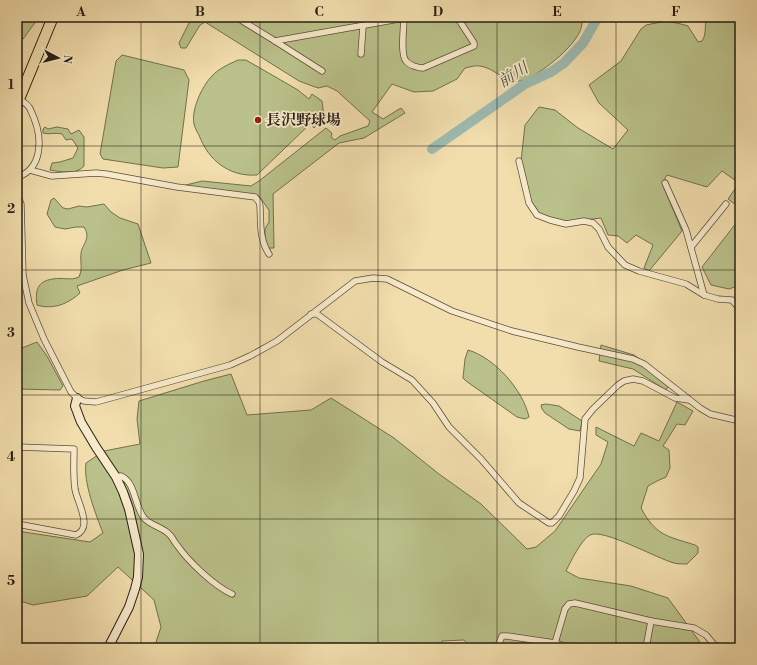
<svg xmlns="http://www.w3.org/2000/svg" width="757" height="665" font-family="'Libre Bodoni','Noto Serif JP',serif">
<rect width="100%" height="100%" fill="#f2dead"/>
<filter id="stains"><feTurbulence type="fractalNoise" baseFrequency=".005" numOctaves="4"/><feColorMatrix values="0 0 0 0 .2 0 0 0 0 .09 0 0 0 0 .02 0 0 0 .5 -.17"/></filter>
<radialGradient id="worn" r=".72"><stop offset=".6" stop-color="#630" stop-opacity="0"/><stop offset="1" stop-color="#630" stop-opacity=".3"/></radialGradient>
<g fill="#bac18a" stroke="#70704e">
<path d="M 17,17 L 39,17 L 23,39 L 17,38 Z"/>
<path d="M 192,17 L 580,17 C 593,35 536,79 520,81 C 504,83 495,68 480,66 C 476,65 470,67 465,68 L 457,79 L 433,91 L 414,92 L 392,84 L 372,112 L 383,119 L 401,108 L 405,113 L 364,138 L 339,143 L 273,194 L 274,248 L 268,248 L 265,242 L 265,229 L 269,222 L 269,210 L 259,196 L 182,186 L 202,181 L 251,186 L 259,181 L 326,128 L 332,133 L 331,137 L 335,140 L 340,136 L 368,126 L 370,121 L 337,91 L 327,86 L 318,88 L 299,81 L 205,22 L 200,25 L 186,48 L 181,48 L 179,43 Z"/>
<path d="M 707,17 L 740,17 L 740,208 L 728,199 L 739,183 L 722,171 L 707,187 L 667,175 L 662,183 L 682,231 L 649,271 L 644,268 L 653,245 L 636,235 L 627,243 L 618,236 L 608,235 L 601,218 L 567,222 L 550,219 L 538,213 L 531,203 L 521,161 L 525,125 L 539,107 L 555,110 L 578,128 L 613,149 L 628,130 L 599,103 L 589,85 L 621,61 L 641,29 L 646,25 L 666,21 L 681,24 L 688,26 L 698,42 L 702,41 C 707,34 704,25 707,17 Z"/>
<path d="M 122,55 L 184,70 L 189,80 L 178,167 L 163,168 L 103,159 L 100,154 L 116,61 Z"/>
<path d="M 238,60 L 246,60 L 298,90 L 309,99 L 312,94 L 322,101 L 324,117 L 314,128 L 310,124 L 257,175 C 229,177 208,160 199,135 C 197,132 195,128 194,124 C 191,110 202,86 212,76 C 218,69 229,64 238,60 Z"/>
<path d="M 45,127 L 48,129 L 57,127 L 68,129 L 71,134 L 79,130 L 84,137 L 84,166 C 76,175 62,172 50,170 L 52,163 L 60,162 L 73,158 L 78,148 L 72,139 L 66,140 L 62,134 C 55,132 50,135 43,133 L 43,129 Z"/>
<path d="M 54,198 L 63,208 L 68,209 L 79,206 L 87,207 L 104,204 L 111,212 L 120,218 L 138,224 L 151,263 L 123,270 L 77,286 L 80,293 C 68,304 53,310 37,305 C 35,291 37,281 53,279 C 63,277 70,281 79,277 C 83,268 80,263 81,254 C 81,245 92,239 84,227 L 76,227 L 65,229 L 55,227 L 47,214 L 51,200 Z"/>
<path d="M 740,218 L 740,285 L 729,289 L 711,285 L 702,267 Z"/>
<path d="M 37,342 L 47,356 L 63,386 L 60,390 L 17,389 L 17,350 Z"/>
<path d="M 601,345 L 634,355 L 671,382 L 666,390 L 633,369 L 599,361 Z"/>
<path d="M 468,350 C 495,358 523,390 529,417 L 525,419 L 517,417 L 466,381 L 463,378 L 465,359 Z"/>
<path d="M 231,374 L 247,415 L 311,410 L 331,398 L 394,438 L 439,474 L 481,504 L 527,549 L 536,547 L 555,531 L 601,464 L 608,442 L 596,435 L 596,427 L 634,446 L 641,433 L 659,441 L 677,402 L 693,411 L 685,425 L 677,424 L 663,446 L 669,450 L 670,468 L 666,477 L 657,481 L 648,486 L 641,508 C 656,536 667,536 695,545 L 698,547 L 698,553 L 687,564 C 682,564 678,564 674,563 C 658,559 603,528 590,535 C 581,540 571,561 566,571 L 579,578 L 631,586 L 668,598 L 702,645 L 706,648 L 471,648 L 464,640 L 442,641 L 443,648 L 154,648 L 161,627 L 154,600 L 118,567 L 87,596 L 33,605 L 17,600 L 17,531 L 90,542 L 103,533 C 96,515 83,482 86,463 L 104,451 L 140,444 L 137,419 L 139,401 L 204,381 Z"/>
<path d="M 546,404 L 559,406 L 582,421 L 580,431 L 569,429 L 545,413 L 542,409 L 541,405 Z"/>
</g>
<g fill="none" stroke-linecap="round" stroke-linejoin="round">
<path stroke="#9dbbb2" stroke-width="10" d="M 432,149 L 525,84 L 551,72 L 564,63 L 583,43 L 598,17"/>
<g stroke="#5a4e3a" stroke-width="7">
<g id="street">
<path d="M 236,17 L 275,41 L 410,17"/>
<path d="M 404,17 C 404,27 400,54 406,61 C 409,65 418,68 423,68 L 474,46 L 474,43 L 457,17"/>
<path d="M 275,41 L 322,71"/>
<path d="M 361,54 L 363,26"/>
<path d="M 519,161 L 529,203 L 537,215 L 550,220 L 566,224 L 584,221 L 593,223 L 599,229 L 608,247 L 625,265 L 639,271 L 686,284 L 704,295 L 718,299 L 732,300 L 738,307 L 740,327"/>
<path d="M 30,170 L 52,176 L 96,173 L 106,174 L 177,187 L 255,197 L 259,202 L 260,206 C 261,223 259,239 269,254"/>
<path d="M 17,171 L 18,177 L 17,186"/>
<path d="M 18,177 C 43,168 42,138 34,118 C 32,114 31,110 29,107 C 26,103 22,101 19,99"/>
<path d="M 665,183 L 686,230 L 704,295"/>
<path d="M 17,194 L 21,204 L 23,275 L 29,303 L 44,339 L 71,392 L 77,398 L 84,401 L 96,402 L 230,365 L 250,356 L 277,341 L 355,281 L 373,278 L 387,279 L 452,311 L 512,331 L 578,347 L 633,359 L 644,364 L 700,408 L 710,414 L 740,421"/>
<path d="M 691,247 L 726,204"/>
<path d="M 311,314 L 317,314 L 382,362 L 412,380 L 433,403 L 449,427 L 481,459 L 519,503 L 549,523 L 552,523 L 559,516 L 574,491 L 580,478 L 585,419 L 593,409 L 618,385 L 624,381 L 633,379 L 643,381 L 675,398 L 689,400"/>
<path d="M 17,447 L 74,449 C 74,462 73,476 75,489 C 77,500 84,511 84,523 C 84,528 81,533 76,535 L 17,524"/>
<path d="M 116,477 L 121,476 C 136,483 134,505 144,518 C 151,526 163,527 170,535 C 173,538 174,542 177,545 C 188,561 214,586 232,594"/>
<path d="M 555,643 L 565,609 L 569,604 L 575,603 L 651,621 L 694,628 L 706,635 L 717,648"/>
<path d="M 497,648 L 502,636 L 507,636 L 555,643 L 571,648"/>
<path d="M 646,648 L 651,621"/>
</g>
</g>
<g stroke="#271e13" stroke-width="10">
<path id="secondary" d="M 77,398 L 75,406 L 81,422 L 96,447 L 116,477 L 123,492 L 129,509 L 139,554 L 138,577 L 135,589 L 129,607 L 108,648"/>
</g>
<g stroke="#271e13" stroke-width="12">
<path id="highway" d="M 17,104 L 53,17"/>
</g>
<use href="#street" stroke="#f7eaca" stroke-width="5.5"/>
<use href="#secondary" stroke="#f7eaca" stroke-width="8"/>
<use href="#highway" stroke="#f2dead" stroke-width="10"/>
</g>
<path fill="none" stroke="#271e13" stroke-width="1" stroke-opacity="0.55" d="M 141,17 L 141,648M 260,17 L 260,648M 378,17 L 378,648M 497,17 L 497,648M 616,17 L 616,648M 17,146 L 740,146M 17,270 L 740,270M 17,395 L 740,395M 17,519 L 740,519"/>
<circle fill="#8f2418" stroke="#f7eaca" stroke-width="1.5" cx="258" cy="120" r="4"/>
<g text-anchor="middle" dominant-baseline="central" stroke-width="3.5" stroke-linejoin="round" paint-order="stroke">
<g font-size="15" font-weight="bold" fill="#271e13" stroke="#f7eaca" text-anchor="start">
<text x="266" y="120">長沢野球場</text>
</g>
<g font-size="16" font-style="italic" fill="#4a4d43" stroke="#f7eaca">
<text transform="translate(513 75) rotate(-32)">前川</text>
</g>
</g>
<rect width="757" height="665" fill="none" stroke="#f2dead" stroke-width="44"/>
<g transform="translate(58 58) rotate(97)" stroke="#f7eaca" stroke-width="3" paint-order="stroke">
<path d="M0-3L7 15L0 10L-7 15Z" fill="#271e13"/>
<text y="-6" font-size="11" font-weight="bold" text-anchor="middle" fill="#271e13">N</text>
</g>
<rect x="22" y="22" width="713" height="621" fill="none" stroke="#271e13" stroke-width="1.5"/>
<g font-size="13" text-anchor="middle" font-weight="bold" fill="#271e13">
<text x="81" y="16">A</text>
<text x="200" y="16">B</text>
<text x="319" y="16">C</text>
<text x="438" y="16">D</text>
<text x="557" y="16">E</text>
<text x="676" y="16">F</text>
<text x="11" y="89">1</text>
<text x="11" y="213">2</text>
<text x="11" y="337">3</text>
<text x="11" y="461">4</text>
<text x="11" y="585">5</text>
</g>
<rect width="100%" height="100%" filter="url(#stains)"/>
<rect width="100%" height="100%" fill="url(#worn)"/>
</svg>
